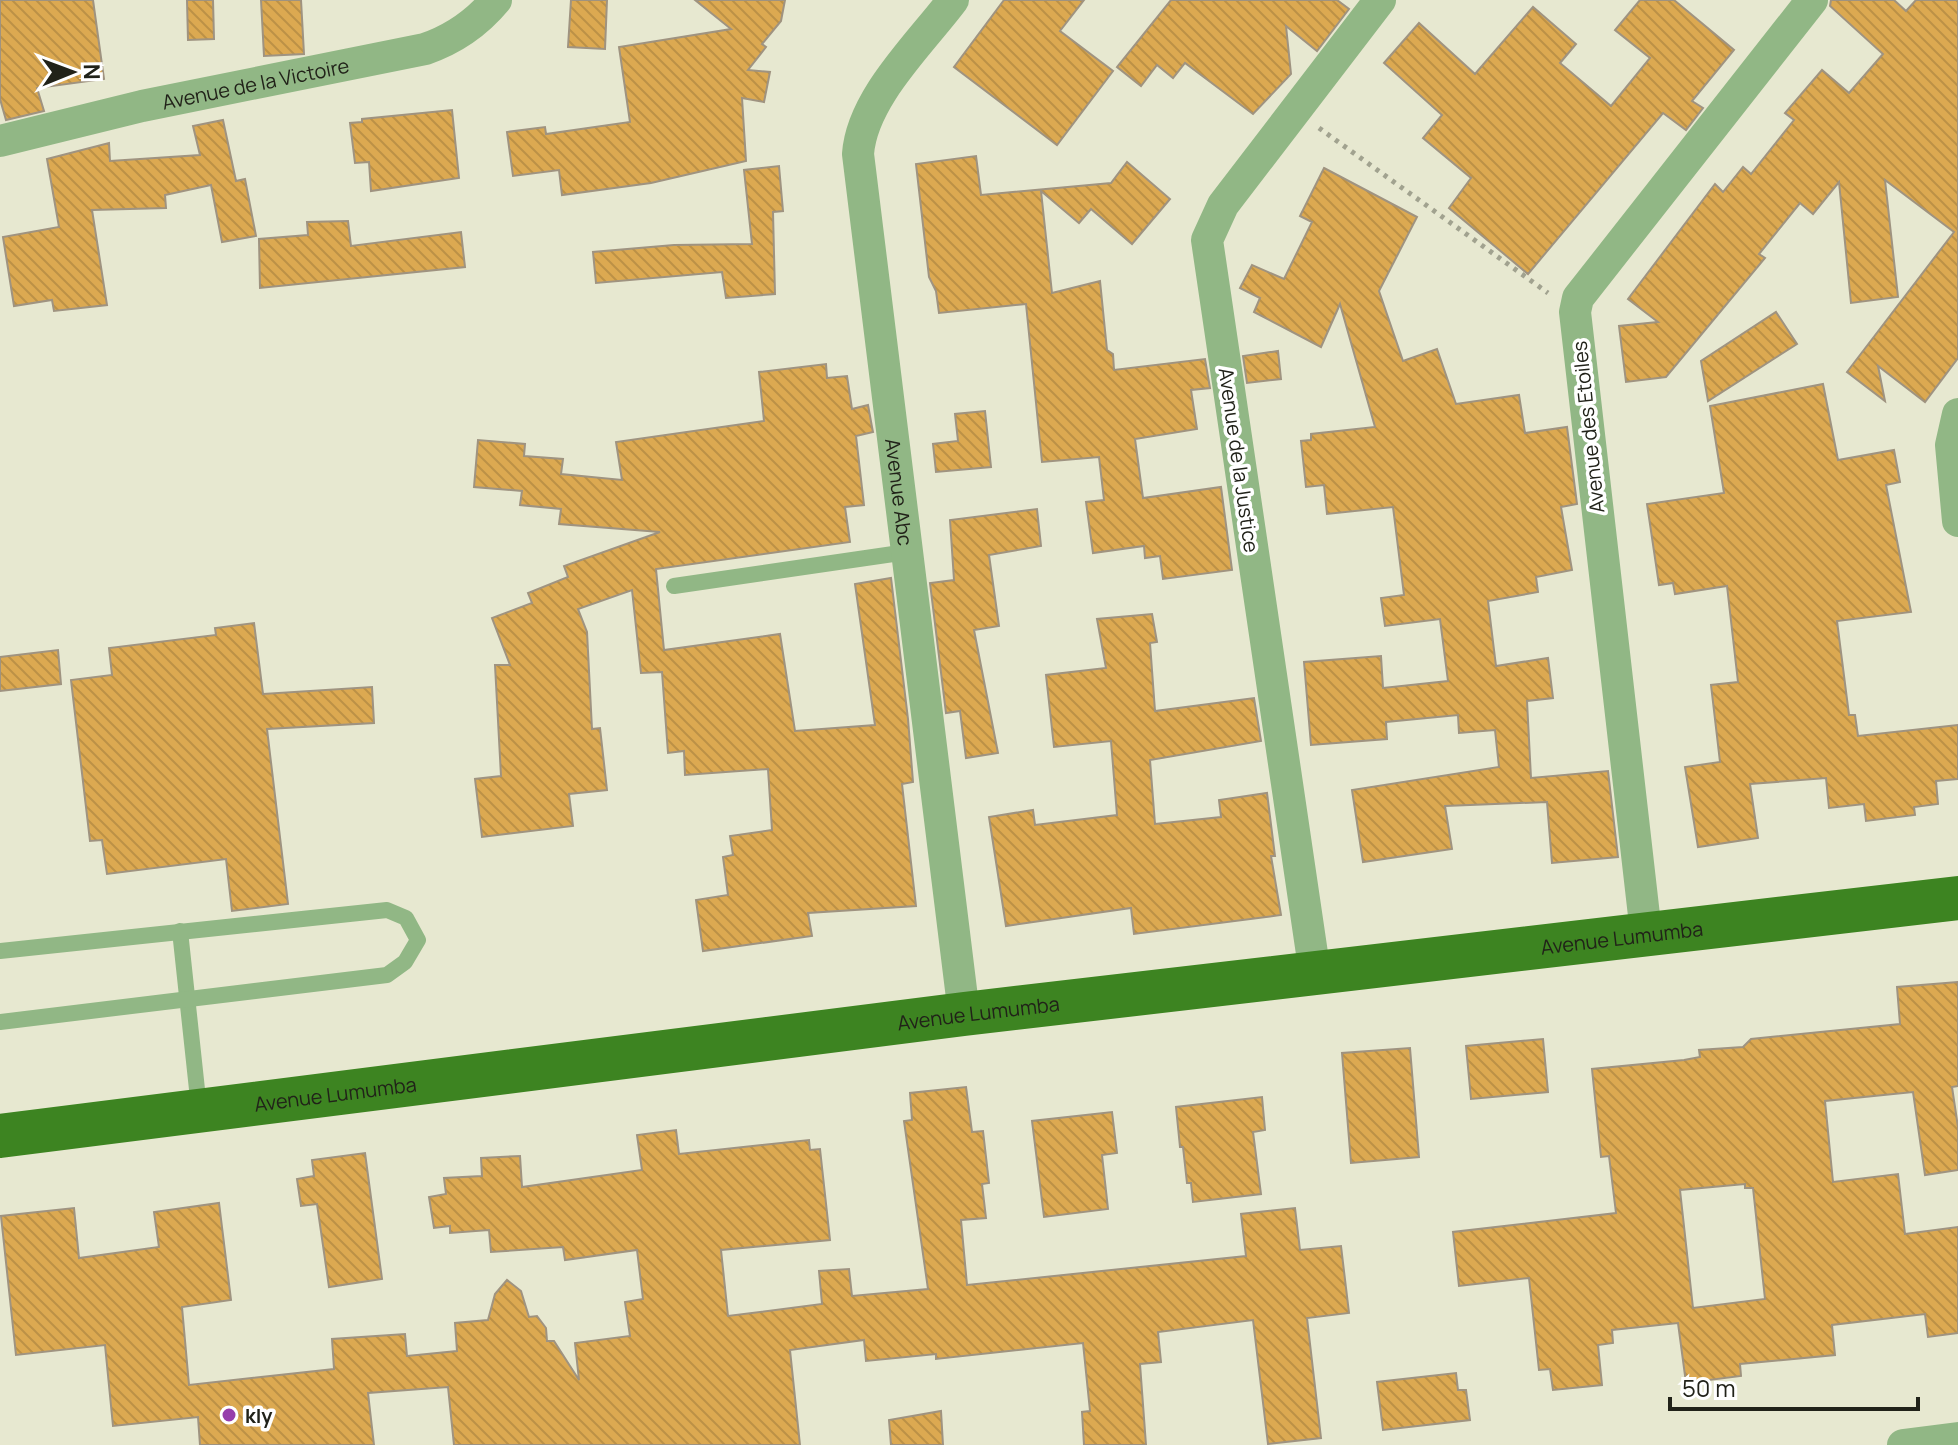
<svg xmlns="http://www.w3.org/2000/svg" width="1958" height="1445" font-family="Manrope,sans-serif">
<defs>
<pattern id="building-back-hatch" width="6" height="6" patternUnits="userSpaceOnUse" patternTransform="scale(2)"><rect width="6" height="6" fill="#dca951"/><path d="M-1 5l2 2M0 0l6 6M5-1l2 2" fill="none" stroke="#bc9146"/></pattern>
</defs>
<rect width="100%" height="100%" fill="#e7e8d0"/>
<g fill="url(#building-back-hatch)" stroke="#9f9380" stroke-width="2" fill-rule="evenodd">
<path d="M 0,0 L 93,0 L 104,79 L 37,88 L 44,111 L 6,120 L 0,99 Z"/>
<path d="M 187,0 L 213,0 L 214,39 L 188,40 Z"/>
<path d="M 261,0 L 301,0 L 304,54 L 264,56 Z"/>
<path d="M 571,0 L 607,0 L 605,49 L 568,47 Z"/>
<path d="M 695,0 L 785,0 L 781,21 L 762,44 L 766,47 L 748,70 L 770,72 L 764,102 L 742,98 L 746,161 L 651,183 L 562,195 L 559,170 L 513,176 L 507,132 L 545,127 L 546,134 L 630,122 L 619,47 L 731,29 Z"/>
<path d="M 1004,0 L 1084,0 L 1060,31 L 1113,71 L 1057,145 L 954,67 Z"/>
<path d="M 1171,0 L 1337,0 L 1349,9 L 1317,51 L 1286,26 L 1291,74 L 1253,114 L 1185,63 L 1173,78 L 1157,65 L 1141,86 L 1117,67 Z"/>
<path d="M 1640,0 L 1674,0 L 1734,50 L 1692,101 L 1703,108 L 1686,130 L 1663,113 L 1528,274 L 1449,208 L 1471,178 L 1423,138 L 1442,115 L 1384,63 L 1419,23 L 1475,74 L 1533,7 L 1576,44 L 1560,63 L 1611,106 L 1650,58 L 1615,30 Z"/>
<path d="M 1831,0 L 1894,0 L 1906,11 L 1916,0 L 1958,0 L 1958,358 L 1925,402 L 1878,366 L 1885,401 L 1847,372 L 1954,232 L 1885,180 L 1898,297 L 1851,303 L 1839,182 L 1813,214 L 1800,203 L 1759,254 L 1765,258 L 1666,377 L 1626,382 L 1619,326 L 1658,322 L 1628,299 L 1715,184 L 1723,192 L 1743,167 L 1751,174 L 1794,120 L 1785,113 L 1822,70 L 1849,93 L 1883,54 L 1830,6 Z"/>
<path d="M 452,110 L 459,178 L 371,191 L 369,162 L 355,163 L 350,123 L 362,122 L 362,119 Z"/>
<path d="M 223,120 L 236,181 L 245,179 L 256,236 L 222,242 L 211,185 L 165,195 L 166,208 L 92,210 L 107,305 L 54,311 L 52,300 L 14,306 L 3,237 L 59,227 L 47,159 L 109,143 L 110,161 L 200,155 L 193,126 Z"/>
<path d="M 976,156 L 981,195 L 1111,183 L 1127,162 L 1170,199 L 1132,244 L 1091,209 L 1079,223 L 1041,191 L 1052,293 L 1100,281 L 1107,350 L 1113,354 L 1114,370 L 1205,359 L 1210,388 L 1191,390 L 1197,429 L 1135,439 L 1143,498 L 1221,487 L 1232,570 L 1163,579 L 1160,556 L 1145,558 L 1144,546 L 1093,553 L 1086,502 L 1104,500 L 1099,457 L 1042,462 L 1026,304 L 939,313 L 936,291 L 929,277 L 916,164 Z"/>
<path d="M 779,166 L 783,211 L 773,212 L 775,294 L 726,298 L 722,272 L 596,283 L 593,252 L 674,245 L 752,244 L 744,170 Z"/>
<path d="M 1324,168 L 1417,217 L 1379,291 L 1403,361 L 1437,349 L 1456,404 L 1519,395 L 1525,433 L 1567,427 L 1577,504 L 1561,507 L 1572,570 L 1536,577 L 1538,592 L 1488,601 L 1496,666 L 1548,658 L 1553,698 L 1527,701 L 1531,778 L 1608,771 L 1618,857 L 1552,863 L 1547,802 L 1445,806 L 1452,849 L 1363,862 L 1352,790 L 1499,767 L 1495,730 L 1459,733 L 1458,715 L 1386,722 L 1387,739 L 1311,745 L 1304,662 L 1381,656 L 1383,688 L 1448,681 L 1440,619 L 1385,626 L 1381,598 L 1404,595 L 1393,507 L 1327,514 L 1324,485 L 1306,487 L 1301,441 L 1311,440 L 1311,434 L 1375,427 L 1340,304 L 1321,347 L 1254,312 L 1260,298 L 1240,288 L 1252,265 L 1284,279 L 1312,222 L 1300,216 Z"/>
<path d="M 348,221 L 351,246 L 461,232 L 465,267 L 260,288 L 259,239 L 308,235 L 307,222 Z"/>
<path d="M 1776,312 L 1797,344 L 1708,401 L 1701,361 Z"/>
<path d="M 1278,351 L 1281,379 L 1247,383 L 1243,356 Z"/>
<path d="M 826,364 L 827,378 L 847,376 L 852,409 L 868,405 L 872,427 L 873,432 L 856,436 L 864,505 L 845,507 L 850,542 L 656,569 L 664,650 L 780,634 L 795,731 L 875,725 L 855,584 L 891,578 L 908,719 L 913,782 L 902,784 L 916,906 L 808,913 L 812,936 L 703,951 L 696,900 L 728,895 L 723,857 L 733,855 L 730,836 L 772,830 L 768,769 L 685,775 L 684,751 L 668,753 L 662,672 L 641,673 L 632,590 L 578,609 L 587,632 L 592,729 L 600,728 L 607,790 L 569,794 L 573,826 L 482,837 L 475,779 L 501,776 L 495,665 L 510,665 L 492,618 L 532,603 L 528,593 L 568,577 L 564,566 L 660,532 L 559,524 L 561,509 L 520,505 L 522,491 L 474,487 L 478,440 L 525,444 L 524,456 L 563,459 L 561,474 L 622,480 L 616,442 L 764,421 L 759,372 Z"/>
<path d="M 1823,384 L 1838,460 L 1894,450 L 1900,482 L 1886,485 L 1911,612 L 1837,621 L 1849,715 L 1855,715 L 1858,736 L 1958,725 L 1958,779 L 1936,781 L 1938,804 L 1914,807 L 1915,815 L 1866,821 L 1864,804 L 1829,808 L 1826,778 L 1750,784 L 1758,838 L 1698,847 L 1685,767 L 1720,762 L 1711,685 L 1738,682 L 1727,586 L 1675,594 L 1673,583 L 1659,585 L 1647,504 L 1724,493 L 1710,406 Z"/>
<path d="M 985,411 L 991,467 L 936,472 L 933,444 L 958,441 L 955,414 Z"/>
<path d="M 1037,509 L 1041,546 L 989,555 L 999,626 L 974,630 L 998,753 L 966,758 L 960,711 L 946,713 L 930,583 L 954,580 L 950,520 Z"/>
<path d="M 1152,614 L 1157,642 L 1150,643 L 1155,711 L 1254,698 L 1261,741 L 1150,760 L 1155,824 L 1221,817 L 1219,800 L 1267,793 L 1275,856 L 1271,856 L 1281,915 L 1134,934 L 1131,908 L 1006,926 L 989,817 L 1033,810 L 1035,825 L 1117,815 L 1111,741 L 1054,747 L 1046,675 L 1106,668 L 1097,619 Z"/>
<path d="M 254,623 L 263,694 L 372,687 L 374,723 L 267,729 L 288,904 L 232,911 L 226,859 L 107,874 L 102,840 L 90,841 L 71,680 L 112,675 L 109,648 L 216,635 L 215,628 Z"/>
<path d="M 58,650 L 61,684 L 0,691 L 0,657 Z"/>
<path d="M 1958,982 L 1958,1086 L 1952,1087 L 1958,1127 L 1958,1170 L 1925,1175 L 1913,1092 L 1825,1101 L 1833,1182 L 1898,1174 L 1905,1234 L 1958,1227 L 1958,1333 L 1928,1337 L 1925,1314 L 1832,1325 L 1835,1355 L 1740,1364 L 1741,1376 L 1686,1383 L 1678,1323 L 1612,1330 L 1613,1343 L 1598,1345 L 1602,1385 L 1553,1390 L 1550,1369 L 1539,1370 L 1529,1278 L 1459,1286 L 1453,1232 L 1616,1213 L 1609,1156 L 1601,1157 L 1592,1069 L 1684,1060 L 1700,1057 L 1699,1050 L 1743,1047 L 1751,1039 L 1900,1024 L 1897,987 ZM 1745,1184 L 1745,1188 L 1753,1188 L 1765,1299 L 1693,1308 L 1680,1190 Z"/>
<path d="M 1543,1039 L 1548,1092 L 1471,1099 L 1466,1046 Z"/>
<path d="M 1410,1048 L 1419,1157 L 1351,1163 L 1342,1053 Z"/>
<path d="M 966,1087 L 972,1132 L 983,1131 L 989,1183 L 982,1184 L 986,1218 L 961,1220 L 967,1285 L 1246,1256 L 1241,1214 L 1295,1208 L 1300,1250 L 1341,1246 L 1349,1313 L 1307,1318 L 1321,1438 L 1268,1444 L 1253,1320 L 1158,1332 L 1161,1362 L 1140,1364 L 1146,1445 L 1084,1445 L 1082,1412 L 1090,1411 L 1083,1343 L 936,1359 L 936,1354 L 866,1361 L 864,1340 L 790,1350 L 800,1445 L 454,1445 L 448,1387 L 368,1393 L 374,1445 L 200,1445 L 198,1417 L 113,1426 L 105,1345 L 16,1355 L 1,1216 L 74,1208 L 79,1258 L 159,1247 L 154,1212 L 219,1203 L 231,1300 L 182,1307 L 189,1385 L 334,1369 L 332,1339 L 405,1334 L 407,1356 L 457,1351 L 455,1323 L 488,1320 L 495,1294 L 507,1280 L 521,1291 L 529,1317 L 537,1316 L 546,1328 L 547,1341 L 554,1341 L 579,1380 L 575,1343 L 630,1336 L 625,1302 L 643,1299 L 637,1250 L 565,1260 L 563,1247 L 491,1252 L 489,1230 L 450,1233 L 450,1226 L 434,1228 L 429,1197 L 446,1194 L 444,1178 L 482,1176 L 481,1158 L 520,1156 L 522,1187 L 642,1170 L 637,1135 L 676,1130 L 679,1154 L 809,1140 L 810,1150 L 820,1149 L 830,1240 L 721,1250 L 728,1316 L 822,1304 L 819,1271 L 849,1269 L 852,1296 L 928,1289 L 904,1121 L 912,1120 L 910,1093 Z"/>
<path d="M 1262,1097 L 1265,1130 L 1253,1132 L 1261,1194 L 1193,1202 L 1191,1183 L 1187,1183 L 1183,1147 L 1180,1147 L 1176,1107 Z"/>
<path d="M 1112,1112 L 1117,1153 L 1102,1155 L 1108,1209 L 1044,1217 L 1032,1121 Z"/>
<path d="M 365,1153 L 382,1279 L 329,1287 L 317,1204 L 301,1206 L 297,1179 L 314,1176 L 312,1160 Z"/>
<path d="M 1456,1373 L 1458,1390 L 1466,1390 L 1470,1420 L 1383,1430 L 1377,1382 Z"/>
<path d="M 941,1411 L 943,1445 L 891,1445 L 889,1420 Z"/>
</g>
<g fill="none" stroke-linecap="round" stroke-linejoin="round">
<path stroke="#a1a28f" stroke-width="5" stroke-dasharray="4 6" stroke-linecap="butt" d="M 1319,128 L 1548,293"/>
<g stroke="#91b785" stroke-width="16">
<path d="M 674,586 L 907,552"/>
<path d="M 180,931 L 199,1108"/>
<path d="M 0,951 L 387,910 L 406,918 L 418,940 L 405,962 L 387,975 L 0,1022"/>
</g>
<g stroke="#91b785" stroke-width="32">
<path id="s1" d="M 953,0 C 920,44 862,98 858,154 L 964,1014"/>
<path id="s2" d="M 0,141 L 142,106 L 425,49 C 454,39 476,24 496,0"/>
<path d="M 1958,414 L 1951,445 L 1958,521"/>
<path d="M 1646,933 L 1575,312 L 1578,298 L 1812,0"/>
<path d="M 1315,974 L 1207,240 L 1223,205 L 1380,0"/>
<path d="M 1903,1445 L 1958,1438"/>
</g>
<path stroke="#3d8421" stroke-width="44" id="s3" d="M 0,1136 L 964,1014 L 1958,898"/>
</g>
<circle fill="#963eab" stroke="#fff" stroke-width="3" cx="229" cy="1415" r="8"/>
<g text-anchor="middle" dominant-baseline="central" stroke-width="7" stroke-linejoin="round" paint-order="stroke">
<g font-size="20" fill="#212219" stroke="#fff">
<text stroke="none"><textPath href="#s2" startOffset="262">Avenue de la Victoire</textPath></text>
<text transform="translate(1588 427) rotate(-96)">Avenue des Etoiles</text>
<text transform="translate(1239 460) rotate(82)">Avenue de la Justice</text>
<text stroke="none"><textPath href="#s1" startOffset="524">Avenue Abc</textPath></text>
<text stroke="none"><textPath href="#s3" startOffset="1634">Avenue Lumumba</textPath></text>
<text stroke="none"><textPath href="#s3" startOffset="986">Avenue Lumumba</textPath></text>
<text stroke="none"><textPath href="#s3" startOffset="338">Avenue Lumumba</textPath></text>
</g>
<g font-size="20" font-weight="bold" fill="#212219" stroke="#fff" text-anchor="start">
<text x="245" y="1415">kly</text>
</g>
</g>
<g transform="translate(72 72) rotate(89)" stroke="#ffffff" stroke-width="6" paint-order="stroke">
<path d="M0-6L14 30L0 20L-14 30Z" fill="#212219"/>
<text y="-12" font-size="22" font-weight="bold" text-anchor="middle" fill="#212219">N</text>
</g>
<path d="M1670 1397v12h248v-12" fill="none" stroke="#212219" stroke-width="4"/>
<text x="1682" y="1397" font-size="24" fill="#212219" stroke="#ffffff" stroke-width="6" paint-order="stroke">50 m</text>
</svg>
